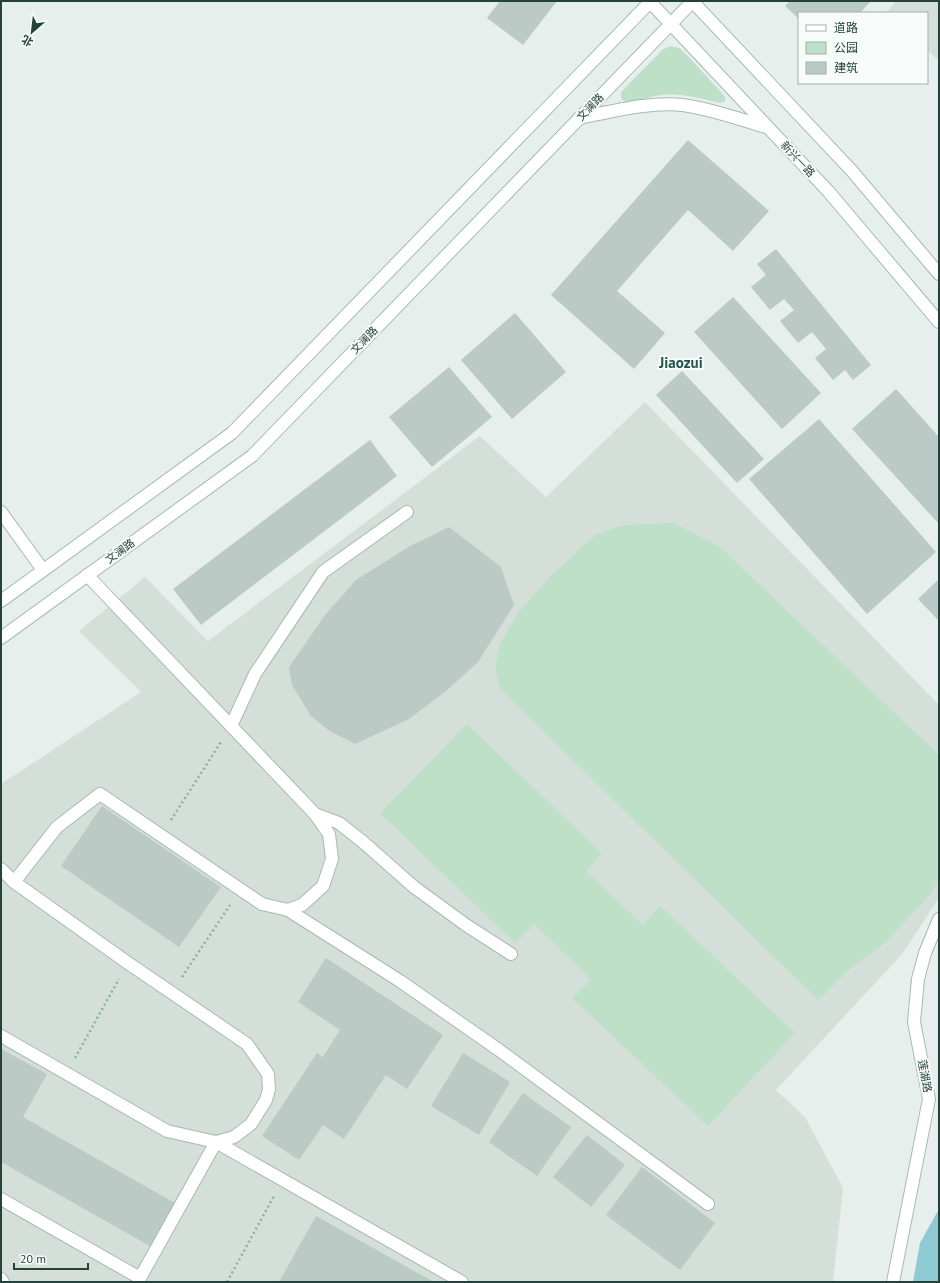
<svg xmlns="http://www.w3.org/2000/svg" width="940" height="1283" font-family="'PT Sans','Noto Sans SC',sans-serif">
<rect width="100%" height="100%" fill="#e6efeb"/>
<g fill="#d4dfda">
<path d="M 896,1 L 939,1 L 939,61 L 927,50 L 927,13 L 888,13 L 887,12 Z"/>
<path d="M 645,402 L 939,705 L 939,898 L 903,953 L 776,1090 L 805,1117 L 843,1188 L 833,1282 L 1,1282 L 1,784 L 141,692 L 79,631 L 145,577 L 208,641 L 480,436 L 546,497 Z"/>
</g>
<g fill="#bfe0c8">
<path d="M 671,46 L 679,48 L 685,53 L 721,92 L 725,97 L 725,101 L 720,103 C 702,99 681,93 662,95 C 649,96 638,103 625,102 L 621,98 L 621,93 L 623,90 L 663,49 Z"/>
<path d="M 673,523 L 720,547 L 939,755 L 939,878 L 931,893 L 886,942 L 846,972 L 818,1000 L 500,689 L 495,667 L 500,644 L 518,612 L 554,573 L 595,535 L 623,525 Z"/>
<path d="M 467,724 L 602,853 L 586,871 L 643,925 L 660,906 L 795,1033 L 708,1126 L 572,998 L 591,979 L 534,924 L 515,943 L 380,813 Z"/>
</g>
<path fill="#8ec9d4" d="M 939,1209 L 939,1282 L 913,1282 L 920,1243 Z"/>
<g fill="#bbcac4">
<path d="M 500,1 L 557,1 L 523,45 L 487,18 Z"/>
<path d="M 790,1 L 871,1 L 860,13 L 799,13 L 799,19 L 785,6 Z"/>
<path d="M 688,140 L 769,211 L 733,251 L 688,210 L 617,291 L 665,333 L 634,369 L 551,295 Z"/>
<path d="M 776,249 L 871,365 L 853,380 L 845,370 L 833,380 L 815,358 L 826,349 L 812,332 L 798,343 L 780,321 L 794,310 L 784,299 L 770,310 L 751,287 L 766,275 L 757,264 Z"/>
<path d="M 733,297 L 821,393 L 782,429 L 694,332 Z"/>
<path d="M 515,313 L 566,372 L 512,419 L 461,360 Z"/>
<path d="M 449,367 L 492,417 L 432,467 L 389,417 Z"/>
<path d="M 682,371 L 764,459 L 737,483 L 656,395 Z"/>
<path d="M 896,389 L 939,437 L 939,524 L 852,429 Z"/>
<path d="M 819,419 L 936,552 L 867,614 L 749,479 Z"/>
<path d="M 370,440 L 397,476 L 201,625 L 173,589 Z"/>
<path d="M 449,527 L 501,567 L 514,605 L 478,662 L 445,692 L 409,719 L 355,744 L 328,730 L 311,716 L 292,685 L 289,667 L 325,615 L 356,580 L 410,546 Z"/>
<path d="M 939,579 L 939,621 L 918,599 Z"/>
<path d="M 102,806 L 221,887 L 179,947 L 61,866 Z"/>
<path d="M 326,958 L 443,1035 L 407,1089 L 386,1075 L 344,1139 L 323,1125 L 299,1160 L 262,1136 L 317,1053 L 323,1057 L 340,1030 L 298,1002 Z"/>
<path d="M 1,1049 L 47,1074 L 23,1117 L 175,1203 L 150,1246 L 1,1162 Z"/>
<path d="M 463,1053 L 510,1082 L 479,1135 L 431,1106 Z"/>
<path d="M 523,1093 L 571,1127 L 537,1176 L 489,1142 Z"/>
<path d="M 587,1135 L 625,1165 L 591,1207 L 553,1177 Z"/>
<path d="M 642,1167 L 715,1223 L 680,1270 L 606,1215 Z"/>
<path d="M 316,1216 L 434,1282 L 279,1282 Z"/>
</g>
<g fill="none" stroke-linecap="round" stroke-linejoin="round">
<g stroke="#a8b8b2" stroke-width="14">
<g id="lane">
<path d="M 1,512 L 43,570"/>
<path d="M 231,726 L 255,674 L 323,572 L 407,512"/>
<path d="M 315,814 L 339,823 L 363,842 L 414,887 L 466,925 L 511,954"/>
<path d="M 1,869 L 14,882 L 128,963 L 247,1044 L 268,1074 L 269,1089 L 266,1100 L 251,1124 L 234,1137 L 216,1142 L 167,1131 L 1,1036"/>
<path d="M 14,882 L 57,827 L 100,794 L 262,904 L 288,910 L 302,905 L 323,886 L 332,859 L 329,834 L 315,814 L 87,575"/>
<path d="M 288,910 L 400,981 L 499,1050 L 708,1204"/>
<path d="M 1,1199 L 140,1278 L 216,1142 L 462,1282"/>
<path d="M 1,1279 L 3,1282"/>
</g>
</g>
<g stroke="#a8b8b2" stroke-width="14">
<path id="street" d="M 893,1282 L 929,1099 L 914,1022 L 918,979 L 925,953 L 939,919"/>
</g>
<g stroke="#a4bbb3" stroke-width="14">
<g id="secondary">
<path d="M 692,1 L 852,171 L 939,274"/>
<path d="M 650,2 L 828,191 L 939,322"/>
<path d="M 579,118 C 610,112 652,101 683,105 C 711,109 739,119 766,127"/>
<path d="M 1,601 L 232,433 L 651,1"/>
<path d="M 1,638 L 252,456 L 693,1"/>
</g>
</g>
<g stroke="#86b3a5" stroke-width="2.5" stroke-dasharray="2 3" stroke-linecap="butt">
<path d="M 171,820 L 221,742"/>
<path d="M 182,977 L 230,905"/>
<path d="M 75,1058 L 119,979"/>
<path d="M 227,1282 L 274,1196"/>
</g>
<use href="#lane" stroke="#fff" stroke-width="12"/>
<use href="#street" stroke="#fff" stroke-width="12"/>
<use href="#secondary" stroke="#fff" stroke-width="12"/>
</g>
<g text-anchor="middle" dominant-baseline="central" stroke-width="4" stroke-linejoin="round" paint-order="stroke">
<g font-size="11" fill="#24423a" stroke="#f7fbf9">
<text transform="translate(590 107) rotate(-46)">文澜路</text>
<text transform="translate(798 159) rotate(47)">新兴一路</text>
<text transform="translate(364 340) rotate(-46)">文澜路</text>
<text transform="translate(120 551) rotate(-36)">文澜路</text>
<text transform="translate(925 1076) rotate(79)">莲湖路</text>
</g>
<g font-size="15" font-weight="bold" fill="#1f5548" stroke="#f7fbf9">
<text x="681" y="362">Jiaozui</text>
</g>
</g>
<rect width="940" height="1283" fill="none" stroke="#24423a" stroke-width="4"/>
<rect x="798" y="12" width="130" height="72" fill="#f7fbf9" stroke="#a3b1ad"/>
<rect x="806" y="25" width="20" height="6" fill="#ffffff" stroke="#a3b1ad"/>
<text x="834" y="32" font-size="12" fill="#24423a">道路</text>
<rect x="806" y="42" width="20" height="12" fill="#bfe0c8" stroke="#a3b1ad"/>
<text x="834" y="52" font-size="12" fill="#24423a">公园</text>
<rect x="806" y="62" width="20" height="12" fill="#bbcac4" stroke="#a3b1ad"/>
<text x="834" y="72" font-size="12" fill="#24423a">建筑</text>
<g transform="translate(32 32) rotate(208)" stroke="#f7fbf9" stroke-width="3" paint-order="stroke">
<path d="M0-3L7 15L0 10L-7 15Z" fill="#24423a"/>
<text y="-6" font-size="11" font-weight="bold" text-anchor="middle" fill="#24423a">北</text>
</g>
<path d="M14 1263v6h74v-6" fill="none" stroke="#24423a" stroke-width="2"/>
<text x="20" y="1263" font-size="12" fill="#24423a" stroke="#f7fbf9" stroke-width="3" paint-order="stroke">20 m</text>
</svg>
